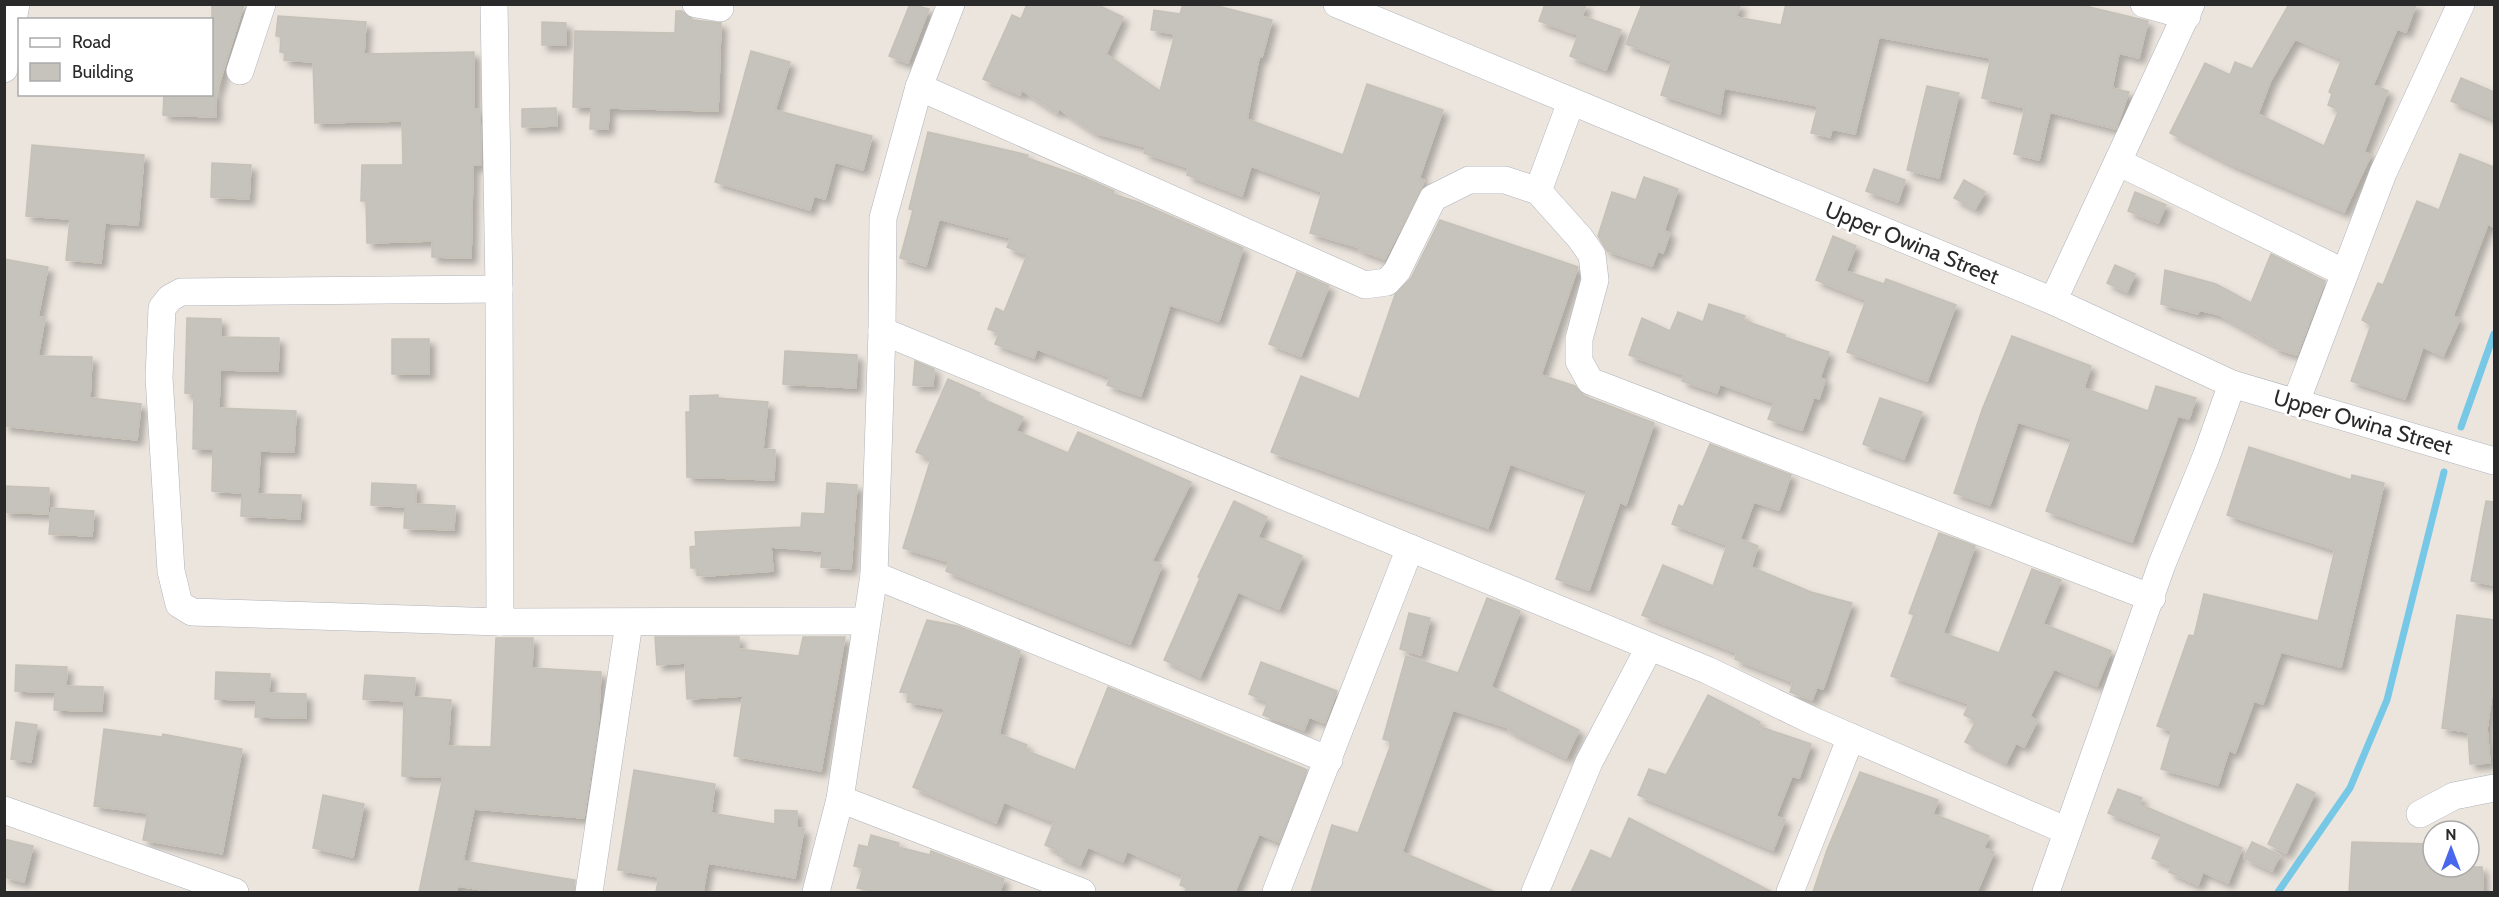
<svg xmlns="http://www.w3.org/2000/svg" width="2499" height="897" font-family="Cabin,sans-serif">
<defs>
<filter id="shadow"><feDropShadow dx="5.5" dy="5.5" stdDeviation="3" flood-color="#0004"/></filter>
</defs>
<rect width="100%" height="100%" fill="#ebe5dd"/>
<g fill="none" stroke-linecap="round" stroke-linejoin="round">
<g stroke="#77c8e6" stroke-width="7">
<path d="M 2461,427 L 2494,334"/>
<path d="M 2278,892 L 2350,788 L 2387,700 L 2444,472"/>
</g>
</g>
<g fill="#c6c2bc" stroke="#c6c1b7" stroke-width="1.5" fill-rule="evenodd" filter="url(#shadow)">
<path d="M 212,4 L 244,4 L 216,94 L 216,117 L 163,115 L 164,94 L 212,94 Z"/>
<path d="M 910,4 L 929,9 L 908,63 L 889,56 Z"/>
<path d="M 1027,4 L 1096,4 L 1123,17 L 1106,54 L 1160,91 L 1175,34 L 1151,30 L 1154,10 L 1180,14 L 1183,4 L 1210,4 L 1272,20 L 1262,57 L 1259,57 L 1247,119 L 1343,155 L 1367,84 L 1443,110 L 1419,179 L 1424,180 L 1421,189 L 1385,259 L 1359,250 L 1360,248 L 1310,233 L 1322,192 L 1251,166 L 1242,196 L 1187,175 L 1189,168 L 1144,153 L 1146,147 L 1095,133 L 1059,109 L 1057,113 L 1022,90 L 1020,95 L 983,79 L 1012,15 L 1021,19 Z"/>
<path d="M 1545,4 L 1586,4 L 1582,16 L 1621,30 L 1606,70 L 1570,56 L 1578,35 L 1539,21 Z"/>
<path d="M 1642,4 L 1741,4 L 1736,17 L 1781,25 L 1786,4 L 2077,4 L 2148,21 L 2139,58 L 2119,53 L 2112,88 L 2129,92 L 2116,129 L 2050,112 L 2039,160 L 2014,154 L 2025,108 L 1982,98 L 1991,58 L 1879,37 L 1855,134 L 1832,129 L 1830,137 L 1811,133 L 1818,106 L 1724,88 L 1720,114 L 1661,95 L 1672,61 L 1626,44 Z"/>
<path d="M 2289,4 L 2416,4 L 2406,32 L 2397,29 L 2373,85 L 2388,91 L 2364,152 L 2371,155 L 2344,212 L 2231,164 L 2170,133 L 2205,63 L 2230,75 L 2235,62 L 2252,69 ZM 2295,39 L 2342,59 L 2329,92 L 2332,94 L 2328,105 L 2339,110 L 2324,146 L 2258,114 L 2271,80 Z"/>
<path d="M 676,11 L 682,11 L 693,20 L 721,23 L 718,111 L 609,108 L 608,129 L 590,129 L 591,107 L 573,107 L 575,31 L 675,33 Z"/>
<path d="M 278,16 L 366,22 L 364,54 L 474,52 L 474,109 L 480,109 L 481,165 L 473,165 L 471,258 L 432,257 L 432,241 L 367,243 L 366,201 L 361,201 L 362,165 L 403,165 L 402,121 L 315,123 L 313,62 L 284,60 L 285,53 L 280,52 L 281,37 L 276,36 Z"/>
<path d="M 542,22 L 566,23 L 566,45 L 542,45 Z"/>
<path d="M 751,51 L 790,62 L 775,110 L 872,136 L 863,170 L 835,162 L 825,199 L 814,196 L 810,210 L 715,182 Z"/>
<path d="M 2461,78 L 2494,92 L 2494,119 L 2451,101 Z"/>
<path d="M 1927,86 L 1959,93 L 1939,178 L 1907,170 Z"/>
<path d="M 556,108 L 557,126 L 522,127 L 522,109 Z"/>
<path d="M 928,132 L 1028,155 L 1027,158 L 1083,177 L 1114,191 L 1113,194 L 1138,202 L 1243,248 L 1219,321 L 1170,305 L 1141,396 L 1107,385 L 1110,377 L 1037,349 L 1034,358 L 995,344 L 999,333 L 988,329 L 996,308 L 1004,312 L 1027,255 L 1007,247 L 1011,238 L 939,219 L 926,266 L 900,258 L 913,210 L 909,209 Z"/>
<path d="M 32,145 L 144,155 L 138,225 L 105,223 L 101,263 L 66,260 L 70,219 L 26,216 Z"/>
<path d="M 2460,154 L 2494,167 L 2494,227 L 2488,224 L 2453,316 L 2460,319 L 2443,356 L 2423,347 L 2405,399 L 2351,381 L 2371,325 L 2362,320 L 2378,283 L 2383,285 L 2417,201 L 2439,210 Z"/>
<path d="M 212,163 L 251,165 L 249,199 L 211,197 Z"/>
<path d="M 1874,169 L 1905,180 L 1898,202 L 1866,191 Z"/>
<path d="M 1644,177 L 1678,189 L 1664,231 L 1670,233 L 1663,253 L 1658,251 L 1652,266 L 1607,251 L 1598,236 L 1612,192 L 1636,200 Z"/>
<path d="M 1964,180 L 1985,192 L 1975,209 L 1954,198 Z"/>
<path d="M 2135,192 L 2166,205 L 2158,223 L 2128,211 Z"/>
<path d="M 1440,220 L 1578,267 L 1541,375 L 1575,386 L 1584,396 L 1654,423 L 1626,505 L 1620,502 L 1589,590 L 1556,579 L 1587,491 L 1510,464 L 1488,528 L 1271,452 L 1301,376 L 1359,399 L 1395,295 L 1411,278 Z"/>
<path d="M 1833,236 L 1856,246 L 1846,271 L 1884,284 L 1886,279 L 1956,305 L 1927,381 L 1847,352 L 1866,300 L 1816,280 Z"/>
<path d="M 2271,254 L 2325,281 L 2297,355 L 2274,348 L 2274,345 L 2220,315 L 2199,310 L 2198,314 L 2161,304 L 2165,270 L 2216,284 L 2251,303 Z"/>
<path d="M 4,259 L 48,267 L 38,317 L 45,318 L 38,356 L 92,357 L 90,398 L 141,404 L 137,440 L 4,426 Z"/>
<path d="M 2115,265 L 2135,274 L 2127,292 L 2107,283 Z"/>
<path d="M 1297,272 L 1329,286 L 1301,356 L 1269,344 Z"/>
<path d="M 1709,304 L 1745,316 L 1743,320 L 1785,335 L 1784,337 L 1829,352 L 1820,378 L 1825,380 L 1819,399 L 1814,397 L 1802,430 L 1768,419 L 1774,403 L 1720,384 L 1717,393 L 1682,381 L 1684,375 L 1629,355 L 1642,318 L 1670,331 L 1678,312 L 1703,322 Z"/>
<path d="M 187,318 L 221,319 L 221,337 L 279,338 L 278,371 L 220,370 L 219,408 L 296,411 L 294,452 L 260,451 L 258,494 L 301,495 L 300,519 L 241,516 L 242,493 L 212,491 L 213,449 L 193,449 L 194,394 L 185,393 Z"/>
<path d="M 2012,336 L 2091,366 L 2084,388 L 2148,411 L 2156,386 L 2196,398 L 2189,419 L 2178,416 L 2132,542 L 2046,511 L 2072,439 L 2018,422 L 1990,505 L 1954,493 L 1982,410 Z"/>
<rect x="392" y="339" width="37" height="35"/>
<path d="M 785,351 L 857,355 L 856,388 L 783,384 Z"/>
<path d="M 915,361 L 934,369 L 933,386 L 913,385 Z"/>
<path d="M 948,379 L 980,393 L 978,397 L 1023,417 L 1016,431 L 1068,453 L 1078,432 L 1191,482 L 1152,561 L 1162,565 L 1130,644 L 946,571 L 949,562 L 903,548 L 931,459 L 916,452 Z"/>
<path d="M 718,395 L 718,398 L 768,402 L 763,449 L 775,450 L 774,480 L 687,477 L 686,412 L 690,412 L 690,396 Z"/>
<path d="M 1880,398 L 1922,412 L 1904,459 L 1863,444 Z"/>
<path d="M 1710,444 L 1791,475 L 1779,510 L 1754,502 L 1740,539 L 1758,546 L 1751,567 L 1811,592 L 1852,603 L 1823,689 L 1817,687 L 1812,700 L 1790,692 L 1793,682 L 1735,659 L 1737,653 L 1642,615 L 1663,565 L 1713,586 L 1727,545 L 1672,524 L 1679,505 L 1683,507 Z"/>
<path d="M 2249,447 L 2351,480 L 2352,475 L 2384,483 L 2341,667 L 2281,652 L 2263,704 L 2254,701 L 2235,753 L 2229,750 L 2218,785 L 2161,769 L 2172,731 L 2157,726 L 2189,635 L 2194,636 L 2204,594 L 2318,621 L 2335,550 L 2227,515 Z"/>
<path d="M 372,483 L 416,485 L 416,504 L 455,506 L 454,530 L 404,528 L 405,507 L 371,505 Z"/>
<path d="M 827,483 L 857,485 L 851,569 L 821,567 L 822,551 L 771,547 L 773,571 L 707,576 L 697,575 L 697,568 L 691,568 L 690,547 L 696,546 L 695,532 L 801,527 L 802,513 L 825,514 Z"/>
<path d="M 4,486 L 49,488 L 48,514 L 4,512 Z"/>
<path d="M 1234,501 L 1267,517 L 1258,537 L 1302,556 L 1279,609 L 1238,592 L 1200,677 L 1164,660 L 1200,578 L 1198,577 Z"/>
<path d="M 2486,501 L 2494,502 L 2494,585 L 2471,581 Z"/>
<path d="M 51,508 L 94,511 L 92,536 L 49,534 Z"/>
<path d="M 1939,533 L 1975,546 L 1943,633 L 1999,653 L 2032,569 L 2061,580 L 2043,624 L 2111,651 L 2097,686 L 2054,669 L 2030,716 L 2037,721 L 2024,747 L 2016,743 L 2006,763 L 1965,742 L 1976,721 L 1964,715 L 1969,704 L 1891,676 L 1914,615 L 1909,613 Z"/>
<path d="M 1487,598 L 1520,611 L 1491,687 L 1579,730 L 1566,758 L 1508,730 L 1509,728 L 1453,710 L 1402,852 L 1495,892 L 1311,892 L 1332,825 L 1358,833 L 1390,747 L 1390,741 L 1383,739 L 1406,656 L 1458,673 Z"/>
<path d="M 1409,613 L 1430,618 L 1421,655 L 1400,649 Z"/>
<path d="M 2457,615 L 2494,620 L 2494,679 L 2487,729 L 2490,763 L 2470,764 L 2468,732 L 2442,728 Z"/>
<path d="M 927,620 L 958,626 L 1020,651 L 999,734 L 1027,745 L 1025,750 L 1075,770 L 1108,687 L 1307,770 L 1279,842 L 1259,834 L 1235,892 L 1185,892 L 1187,888 L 1180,885 L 1183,875 L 1127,851 L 1123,862 L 1088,847 L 1080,865 L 1057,855 L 1059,851 L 1045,845 L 1054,822 L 1004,802 L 996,823 L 913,787 L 945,709 L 907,702 L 909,693 L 900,692 Z"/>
<path d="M 655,637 L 739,637 L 739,649 L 799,656 L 803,637 L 845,637 L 821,771 L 734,756 L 743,696 L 687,699 L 685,663 L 657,665 Z"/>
<path d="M 496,638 L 533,638 L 532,668 L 601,672 L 598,727 L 584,818 L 474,809 L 463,861 L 575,880 L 574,892 L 495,892 L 458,886 L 456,892 L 419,892 L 443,777 L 402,776 L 404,701 L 363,699 L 365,675 L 415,678 L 414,697 L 451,700 L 448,746 L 491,747 Z"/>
<path d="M 1261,662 L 1337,691 L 1325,723 L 1309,717 L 1304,730 L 1263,715 L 1268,702 L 1249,694 Z"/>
<path d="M 16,665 L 67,667 L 66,686 L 103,687 L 102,711 L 54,710 L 55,692 L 15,691 Z"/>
<path d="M 216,672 L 270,674 L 269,693 L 306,694 L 306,718 L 255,717 L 256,700 L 215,699 Z"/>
<path d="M 1708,695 L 1760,722 L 1758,726 L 1811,744 L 1799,778 L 1792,776 L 1776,816 L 1785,820 L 1773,850 L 1638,795 L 1649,769 L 1666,775 Z"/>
<path d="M 16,722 L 37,725 L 31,762 L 11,759 Z"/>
<path d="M 104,729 L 162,737 L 163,734 L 242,749 L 222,854 L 143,840 L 148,813 L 94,806 Z"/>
<path d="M 634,770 L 715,784 L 711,813 L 775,824 L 775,810 L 797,811 L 797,828 L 804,829 L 795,878 L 708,863 L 703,892 L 656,892 L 659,877 L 618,870 Z"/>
<path d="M 1860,772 L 1938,800 L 1933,814 L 1989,836 L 1984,848 L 1994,852 L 1977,892 L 1813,892 L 1827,850 Z"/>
<path d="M 2297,784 L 2315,793 L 2286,853 L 2268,844 Z"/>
<path d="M 2118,789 L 2142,798 L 2139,804 L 2242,848 L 2228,883 L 2203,872 L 2198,885 L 2169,872 L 2171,866 L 2152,858 L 2162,834 L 2108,813 Z"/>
<path d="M 323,795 L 364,804 L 353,857 L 313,848 Z"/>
<path d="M 1629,818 L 1772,892 L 1571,892 L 1591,850 L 1611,859 Z"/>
<path d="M 871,835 L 899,843 L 898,847 L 930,855 L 931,851 L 1004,879 L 1000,892 L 877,892 L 857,888 L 863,868 L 854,866 L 859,845 L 868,847 Z"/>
<path d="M 4,839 L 33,846 L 24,882 L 4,877 Z"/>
<path d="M 2252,842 L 2280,855 L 2272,871 L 2244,858 Z"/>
<path d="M 2352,842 L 2433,844 L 2433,867 L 2482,867 L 2483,892 L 2349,892 Z"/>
</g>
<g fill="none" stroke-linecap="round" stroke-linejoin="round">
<g stroke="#b0b3bc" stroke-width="28">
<g id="minor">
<path d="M 494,4 L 499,289 L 500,622"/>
<path d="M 696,4 L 720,8"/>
<path d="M 1337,4 L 2053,301 L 2232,384 L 2494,461"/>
<path d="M 2144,4 L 2187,16"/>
<path d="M 4,69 L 16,4"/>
<path d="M 240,71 L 262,4"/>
<path d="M 919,87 L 1365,285 L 1387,282 L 1397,271 L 1433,198 L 1469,180 L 1505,180 L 1538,191 L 1580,238 L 1592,255 L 1595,280 L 1579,339 L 1579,361 L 1590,381 L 2152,598"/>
<path d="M 2118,162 L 2343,272"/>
<path d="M 1538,191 L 1571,102"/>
<path d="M 499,289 L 181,292 L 170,298 L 162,308 L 159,377 L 171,571 L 179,604 L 192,612 L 500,622 L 866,621"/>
<path d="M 2053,301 L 2191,4"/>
<path d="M 882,331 L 1707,670 L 1809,719 L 2067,831"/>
<path d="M 2296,402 L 2383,173 L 2461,4"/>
<path d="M 874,575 L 1329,760"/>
<path d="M 840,799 L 1082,892"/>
<path d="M 4,810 L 235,892"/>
<path d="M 2420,814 L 2454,796 L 2494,788"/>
<path d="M 589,892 L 629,623"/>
<path d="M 816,892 L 840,799 L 874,575 L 882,331 L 883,218 L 919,87 L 951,4"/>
<path d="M 1276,892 L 1410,548"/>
<path d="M 1535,892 L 1589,762 L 1649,648"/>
<path d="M 1790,892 L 1851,737"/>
<path d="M 2046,892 L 2162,564 L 2206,457 L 2232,384"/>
</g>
</g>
<use href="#minor" stroke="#fff" stroke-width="27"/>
</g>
<g text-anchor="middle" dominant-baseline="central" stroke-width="4.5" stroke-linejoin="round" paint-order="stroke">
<g font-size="22" fill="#2a2a2a" stroke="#fff">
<text transform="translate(1912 243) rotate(22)">Upper Owina Street</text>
<text transform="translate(2363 422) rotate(16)">Upper Owina Street</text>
</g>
</g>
<rect width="2499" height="897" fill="none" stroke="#2a2a2a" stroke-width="12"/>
<rect x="18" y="18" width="195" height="78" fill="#ffffff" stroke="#aaaaaa" stroke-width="1.5"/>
<rect x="30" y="38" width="30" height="9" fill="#ffffff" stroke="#aaaaaa" stroke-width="1.5"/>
<text x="72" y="48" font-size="18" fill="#2a2a2a">Road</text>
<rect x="30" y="63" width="30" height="18" fill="#c6c2bc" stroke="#aaaaaa" stroke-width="1.5"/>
<text x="72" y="78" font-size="18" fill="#2a2a2a">Building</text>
<g transform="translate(2451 849)"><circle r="28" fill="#ffffff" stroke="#aaaaaa" stroke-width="1.5"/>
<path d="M0-4.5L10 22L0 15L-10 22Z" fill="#4867ec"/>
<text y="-9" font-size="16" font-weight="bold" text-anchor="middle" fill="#2a2a2a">N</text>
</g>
</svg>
